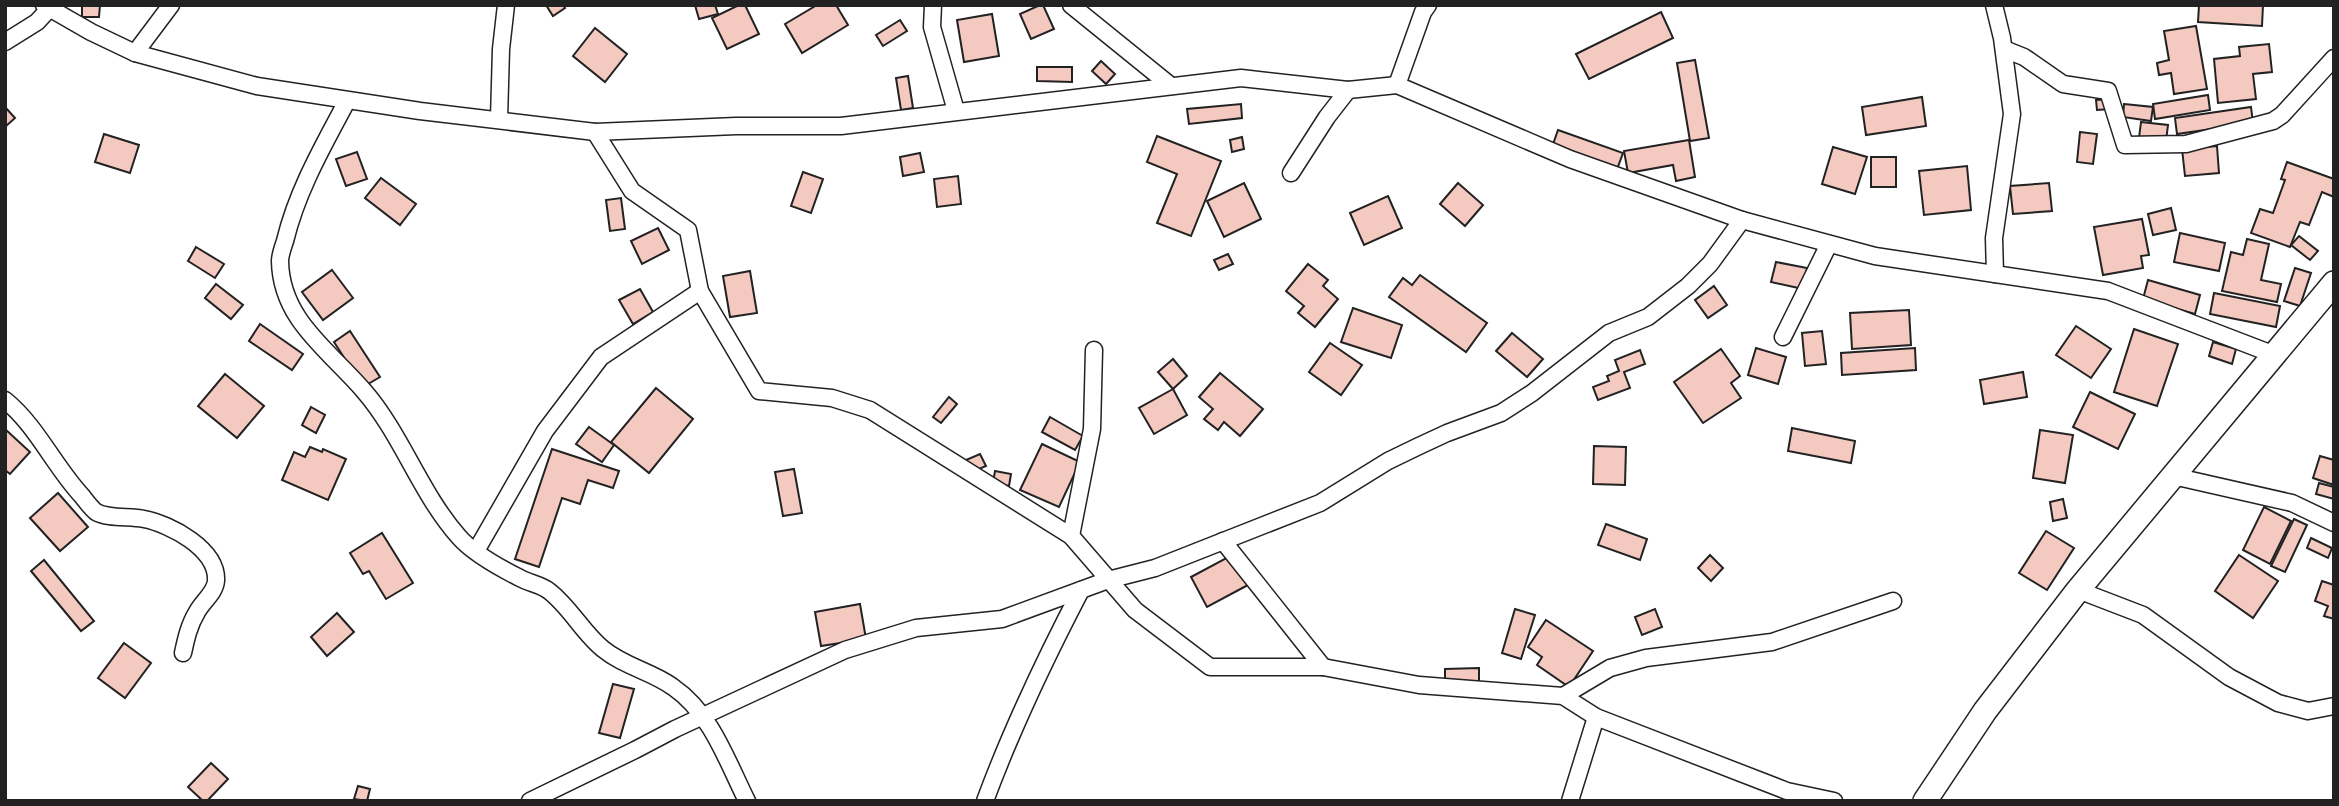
<svg xmlns="http://www.w3.org/2000/svg" width="2339" height="806" font-family="Montserrat,sans-serif">
<rect width="100%" height="100%" fill="#fff"/>
<g fill="#f3c9c0" stroke="#222" stroke-width="2">
<path d="M 82,5 L 100,5 L 99,17 L 82,17 Z"/>
<path d="M 546,5 L 563,5 L 565,8 L 553,16 Z"/>
<path d="M 695,5 L 715,5 L 718,14 L 699,19 Z"/>
<path d="M 739,5 L 745,5 L 759,34 L 727,49 L 712,18 Z"/>
<path d="M 817,5 L 836,5 L 848,25 L 802,53 L 785,24 Z"/>
<path d="M 1040,5 L 1043,5 L 1054,29 L 1031,39 L 1020,14 Z"/>
<path d="M 2199,5 L 2263,5 L 2262,26 L 2198,22 Z"/>
<path d="M 1661,12 L 1673,38 L 1589,79 L 1576,54 Z"/>
<path d="M 992,14 L 999,56 L 964,62 L 957,20 Z"/>
<path d="M 900,20 L 907,31 L 883,46 L 876,35 Z"/>
<path d="M 2196,26 L 2207,89 L 2174,94 L 2171,73 L 2159,75 L 2157,63 L 2169,60 L 2164,31 Z"/>
<path d="M 595,28 L 627,54 L 605,82 L 573,56 Z"/>
<path d="M 2269,44 L 2272,72 L 2253,74 L 2256,99 L 2218,103 L 2214,59 L 2240,56 L 2239,47 Z"/>
<path d="M 1695,60 L 1709,138 L 1690,141 L 1677,63 Z"/>
<path d="M 1101,61 L 1115,74 L 1106,84 L 1092,71 Z"/>
<path d="M 1037,67 L 1072,67 L 1072,82 L 1037,81 Z"/>
<path d="M 908,76 L 913,108 L 901,110 L 896,78 Z"/>
<path d="M 2208,95 L 2210,110 L 2155,119 L 2153,104 Z"/>
<path d="M 1922,97 L 1926,126 L 1866,135 L 1862,107 Z"/>
<path d="M 2110,99 L 2111,109 L 2097,110 L 2096,100 Z"/>
<path d="M 1241,104 L 1242,118 L 1189,124 L 1187,109 Z"/>
<path d="M 2124,104 L 2153,107 L 2151,121 L 2123,117 Z"/>
<path d="M 5,107 L 15,118 L 5,127 Z"/>
<path d="M 2251,107 L 2253,123 L 2177,134 L 2175,118 Z"/>
<path d="M 2141,122 L 2168,125 L 2166,141 L 2139,138 Z"/>
<path d="M 1558,130 L 1623,153 L 1616,172 L 1551,150 Z"/>
<path d="M 2080,132 L 2097,134 L 2093,164 L 2077,162 Z"/>
<path d="M 104,134 L 139,145 L 130,173 L 95,162 Z"/>
<path d="M 1157,136 L 1221,161 L 1191,236 L 1157,223 L 1177,174 L 1147,162 Z"/>
<path d="M 1242,137 L 1244,149 L 1232,152 L 1230,140 Z"/>
<path d="M 1689,140 L 1695,177 L 1676,181 L 1673,165 L 1628,173 L 1624,151 Z"/>
<path d="M 2217,146 L 2219,173 L 2185,176 L 2182,149 Z"/>
<path d="M 1833,147 L 1867,157 L 1855,194 L 1822,184 Z"/>
<path d="M 357,152 L 367,179 L 346,186 L 336,159 Z"/>
<path d="M 920,153 L 924,172 L 903,176 L 900,157 Z"/>
<rect x="1871" y="157" width="25" height="30"/>
<path d="M 2287,162 L 2334,179 L 2334,197 L 2322,192 L 2309,225 L 2300,222 L 2290,247 L 2251,233 L 2260,209 L 2273,213 L 2285,180 L 2281,179 Z"/>
<path d="M 1967,166 L 1971,210 L 1924,215 L 1919,171 Z"/>
<path d="M 803,172 L 823,179 L 811,213 L 791,206 Z"/>
<path d="M 958,176 L 961,204 L 937,207 L 934,179 Z"/>
<path d="M 381,178 L 416,204 L 400,225 L 365,198 Z"/>
<path d="M 1244,183 L 1261,219 L 1224,237 L 1207,201 Z"/>
<path d="M 1458,183 L 1483,205 L 1465,226 L 1440,204 Z"/>
<path d="M 2049,183 L 2052,211 L 2013,214 L 2010,186 Z"/>
<path d="M 1388,196 L 1402,228 L 1364,245 L 1350,213 Z"/>
<path d="M 621,198 L 625,229 L 610,231 L 606,200 Z"/>
<path d="M 2171,208 L 2176,230 L 2153,235 L 2148,214 Z"/>
<path d="M 2142,219 L 2149,255 L 2141,256 L 2143,268 L 2103,275 L 2094,227 Z"/>
<path d="M 658,228 L 669,250 L 642,264 L 631,241 Z"/>
<path d="M 2180,233 L 2225,243 L 2219,271 L 2174,262 Z"/>
<path d="M 2299,236 L 2318,251 L 2310,260 L 2291,245 Z"/>
<path d="M 2247,239 L 2269,244 L 2261,280 L 2281,284 L 2277,302 L 2222,291 L 2231,252 L 2243,255 Z"/>
<path d="M 196,247 L 224,264 L 215,278 L 188,261 Z"/>
<path d="M 1228,254 L 1233,264 L 1219,270 L 1214,260 Z"/>
<path d="M 1776,262 L 1807,268 L 1803,289 L 1771,282 Z"/>
<path d="M 1308,264 L 1328,280 L 1323,286 L 1338,299 L 1315,327 L 1298,313 L 1304,306 L 1286,291 Z"/>
<path d="M 2295,268 L 2311,273 L 2300,306 L 2284,301 Z"/>
<path d="M 332,270 L 353,298 L 323,320 L 302,292 Z"/>
<path d="M 750,271 L 757,313 L 730,317 L 723,276 Z"/>
<path d="M 1420,275 L 1487,323 L 1466,352 L 1389,297 L 1403,278 L 1412,285 Z"/>
<path d="M 2148,280 L 2200,295 L 2195,314 L 2143,299 Z"/>
<path d="M 216,284 L 243,305 L 231,319 L 205,298 Z"/>
<path d="M 1714,286 L 1727,305 L 1708,318 L 1695,300 Z"/>
<path d="M 640,289 L 653,312 L 633,324 L 619,300 Z"/>
<path d="M 2214,293 L 2280,306 L 2276,327 L 2210,314 Z"/>
<path d="M 1353,308 L 1402,325 L 1391,358 L 1341,342 Z"/>
<path d="M 1909,310 L 1911,345 L 1852,349 L 1850,313 Z"/>
<path d="M 260,324 L 303,354 L 292,370 L 249,341 Z"/>
<path d="M 2076,326 L 2111,349 L 2091,378 L 2056,355 Z"/>
<path d="M 2134,329 L 2178,344 L 2157,406 L 2114,392 Z"/>
<path d="M 350,331 L 380,377 L 363,387 L 334,342 Z"/>
<path d="M 1822,331 L 1826,364 L 1805,366 L 1802,333 Z"/>
<path d="M 1512,333 L 1543,359 L 1527,377 L 1496,351 Z"/>
<path d="M 2213,342 L 2236,349 L 2232,364 L 2209,356 Z"/>
<path d="M 1330,343 L 1362,365 L 1341,395 L 1309,372 Z"/>
<path d="M 1756,348 L 1786,357 L 1778,384 L 1748,375 Z"/>
<path d="M 1915,348 L 1916,370 L 1842,375 L 1841,353 Z"/>
<path d="M 1721,349 L 1740,376 L 1731,383 L 1741,398 L 1703,423 L 1674,382 Z"/>
<path d="M 1640,350 L 1645,364 L 1624,372 L 1630,388 L 1598,400 L 1593,387 L 1609,381 L 1607,376 L 1619,371 L 1615,360 Z"/>
<path d="M 1173,359 L 1187,376 L 1173,389 L 1158,372 Z"/>
<path d="M 2023,372 L 2027,397 L 1984,404 L 1980,380 Z"/>
<path d="M 1220,373 L 1263,409 L 1240,436 L 1224,422 L 1218,430 L 1204,419 L 1213,409 L 1199,397 Z"/>
<path d="M 225,374 L 264,406 L 237,438 L 198,406 Z"/>
<path d="M 656,388 L 693,419 L 649,473 L 611,442 Z"/>
<path d="M 1173,389 L 1187,415 L 1154,434 L 1139,408 Z"/>
<path d="M 2090,392 L 2135,414 L 2118,449 L 2073,427 Z"/>
<path d="M 949,397 L 957,404 L 941,423 L 933,417 Z"/>
<path d="M 311,407 L 325,415 L 316,433 L 302,425 Z"/>
<path d="M 1050,417 L 1083,436 L 1075,450 L 1042,432 Z"/>
<path d="M 589,427 L 614,445 L 602,462 L 576,444 Z"/>
<path d="M 1792,428 L 1855,441 L 1851,463 L 1788,451 Z"/>
<path d="M 5,429 L 30,452 L 10,474 L 5,470 Z"/>
<path d="M 2040,430 L 2073,435 L 2065,483 L 2033,478 Z"/>
<path d="M 1042,444 L 1080,462 L 1059,507 L 1020,490 Z"/>
<path d="M 1594,446 L 1626,447 L 1625,485 L 1593,484 Z"/>
<path d="M 310,447 L 322,452 L 323,449 L 346,459 L 328,500 L 282,480 L 294,452 L 305,457 Z"/>
<path d="M 552,449 L 619,471 L 613,488 L 588,480 L 580,504 L 562,498 L 539,567 L 515,559 Z"/>
<path d="M 980,454 L 986,466 L 972,472 L 966,460 Z"/>
<path d="M 2320,456 L 2334,460 L 2334,485 L 2313,478 Z"/>
<path d="M 794,469 L 802,513 L 783,516 L 775,472 Z"/>
<path d="M 995,471 L 1011,474 L 1009,486 L 993,483 Z"/>
<path d="M 2319,483 L 2334,487 L 2334,499 L 2316,494 Z"/>
<path d="M 58,493 L 88,527 L 60,551 L 30,518 Z"/>
<path d="M 2063,499 L 2067,518 L 2053,521 L 2050,502 Z"/>
<path d="M 2264,507 L 2291,521 L 2270,564 L 2243,550 Z"/>
<path d="M 2294,519 L 2307,525 L 2285,572 L 2271,566 Z"/>
<path d="M 1606,524 L 1647,539 L 1640,560 L 1598,545 Z"/>
<path d="M 2046,531 L 2074,548 L 2047,590 L 2019,573 Z"/>
<path d="M 382,533 L 413,583 L 386,599 L 369,571 L 363,574 L 350,553 Z"/>
<path d="M 2311,538 L 2332,548 L 2328,558 L 2307,548 Z"/>
<path d="M 1232,555 L 1248,585 L 1207,607 L 1191,577 Z"/>
<path d="M 1710,555 L 1723,568 L 1711,581 L 1698,568 Z"/>
<path d="M 2239,555 L 2278,581 L 2253,618 L 2215,591 Z"/>
<path d="M 44,560 L 94,621 L 81,631 L 31,571 Z"/>
<path d="M 2322,581 L 2334,585 L 2334,619 L 2324,616 L 2328,606 L 2315,601 Z"/>
<path d="M 860,604 L 866,639 L 821,646 L 815,612 Z"/>
<path d="M 1515,609 L 1535,615 L 1521,659 L 1502,653 Z"/>
<path d="M 1655,609 L 1662,627 L 1642,635 L 1635,617 Z"/>
<path d="M 337,613 L 354,632 L 327,656 L 311,637 Z"/>
<path d="M 1546,620 L 1593,651 L 1569,687 L 1537,665 L 1542,657 L 1528,647 Z"/>
<path d="M 124,643 L 151,663 L 125,698 L 98,678 Z"/>
<path d="M 1479,668 L 1479,683 L 1445,683 L 1445,669 Z"/>
<path d="M 613,684 L 634,689 L 620,738 L 599,733 Z"/>
<path d="M 211,763 L 228,779 L 207,801 L 203,801 L 188,787 Z"/>
<path d="M 358,786 L 370,789 L 367,801 L 354,799 Z"/>
</g>
<g fill="none" stroke-linecap="round" stroke-linejoin="round">
<g stroke="#222" stroke-width="19">
<g id="street">
<path d="M 44,5 L 91,32 L 135,53 L 257,86 L 420,111 L 595,132 L 736,126 L 841,126 L 1241,78 L 1348,90 L 1397,85 L 1570,159 L 1742,220 L 1875,256 L 2108,291 L 2275,355"/>
<path d="M 933,5 L 932,27 L 956,111"/>
<path d="M 1071,5 L 1171,86"/>
<path d="M 1994,5 L 2002,38 L 2012,114 L 1994,238 L 1995,274"/>
<path d="M 5,42 L 37,22 L 49,9"/>
<path d="M 2004,49 L 2024,57 L 2063,84 L 2108,91 L 2125,145 L 2186,144 L 2273,121 L 2282,115 L 2334,58"/>
<path d="M 135,53 L 171,5"/>
<path d="M 1397,85 L 1423,12 L 1428,5"/>
<path d="M 347,101 C 323,146 297,191 285,241 C 283,247 280,255 280,261 C 281,320 329,350 364,391 C 402,435 420,493 459,537 C 473,553 502,569 520,578 C 529,583 542,585 549,591 C 570,607 583,633 603,649 C 625,667 651,671 673,687 C 711,713 727,761 747,801"/>
<path d="M 499,119 L 501,49 L 506,5"/>
<path d="M 595,132 L 632,191 L 688,230 L 700,291 L 759,391 L 832,398 L 870,410 L 1071,536 L 1135,610 L 1210,667 L 1323,667 L 1419,685 L 1563,696 L 1596,717 L 1787,791 L 1834,801"/>
<path d="M 1291,173 L 1327,117 L 1348,90"/>
<path d="M 1783,337 L 1829,244"/>
<path d="M 5,400 C 37,426 54,466 82,496 C 86,501 91,508 96,512 C 108,519 130,516 144,519 C 170,524 218,549 216,581 C 215,593 202,602 197,612 C 189,625 186,639 183,653"/>
<path d="M 2173,476 L 2292,503 L 2334,523"/>
<path d="M 1071,536 L 1092,429 L 1094,350"/>
<path d="M 1223,541 L 1323,667"/>
<path d="M 476,551 L 545,431 L 601,357 L 700,291"/>
<path d="M 2078,590 L 2143,615 L 2229,677 L 2278,703 L 2308,711 L 2334,706"/>
<path d="M 1563,696 L 1610,668 L 1646,658 L 1772,642 L 1893,601"/>
<path d="M 530,801 L 635,750 L 675,729 L 845,650 L 916,628 L 1002,619 L 1108,580 L 1155,568 L 1320,503 L 1388,461 L 1419,446 L 1447,433 L 1501,413 L 1532,393 L 1609,333 L 1648,317 L 1688,286 L 1710,264 L 1742,220"/>
<path d="M 985,801 C 1012,728 1045,659 1081,590"/>
<path d="M 1570,801 L 1596,717"/>
</g>
</g>
<g stroke="#222" stroke-width="26">
<path id="secondary" d="M 1925,801 L 1985,711 L 2078,590 L 2334,283"/>
</g>
<use href="#street" stroke="#fff" stroke-width="16"/>
<use href="#secondary" stroke="#fff" stroke-width="23"/>
</g>
<rect width="2339" height="806" fill="none" stroke="#222222" stroke-width="14"/>
</svg>
